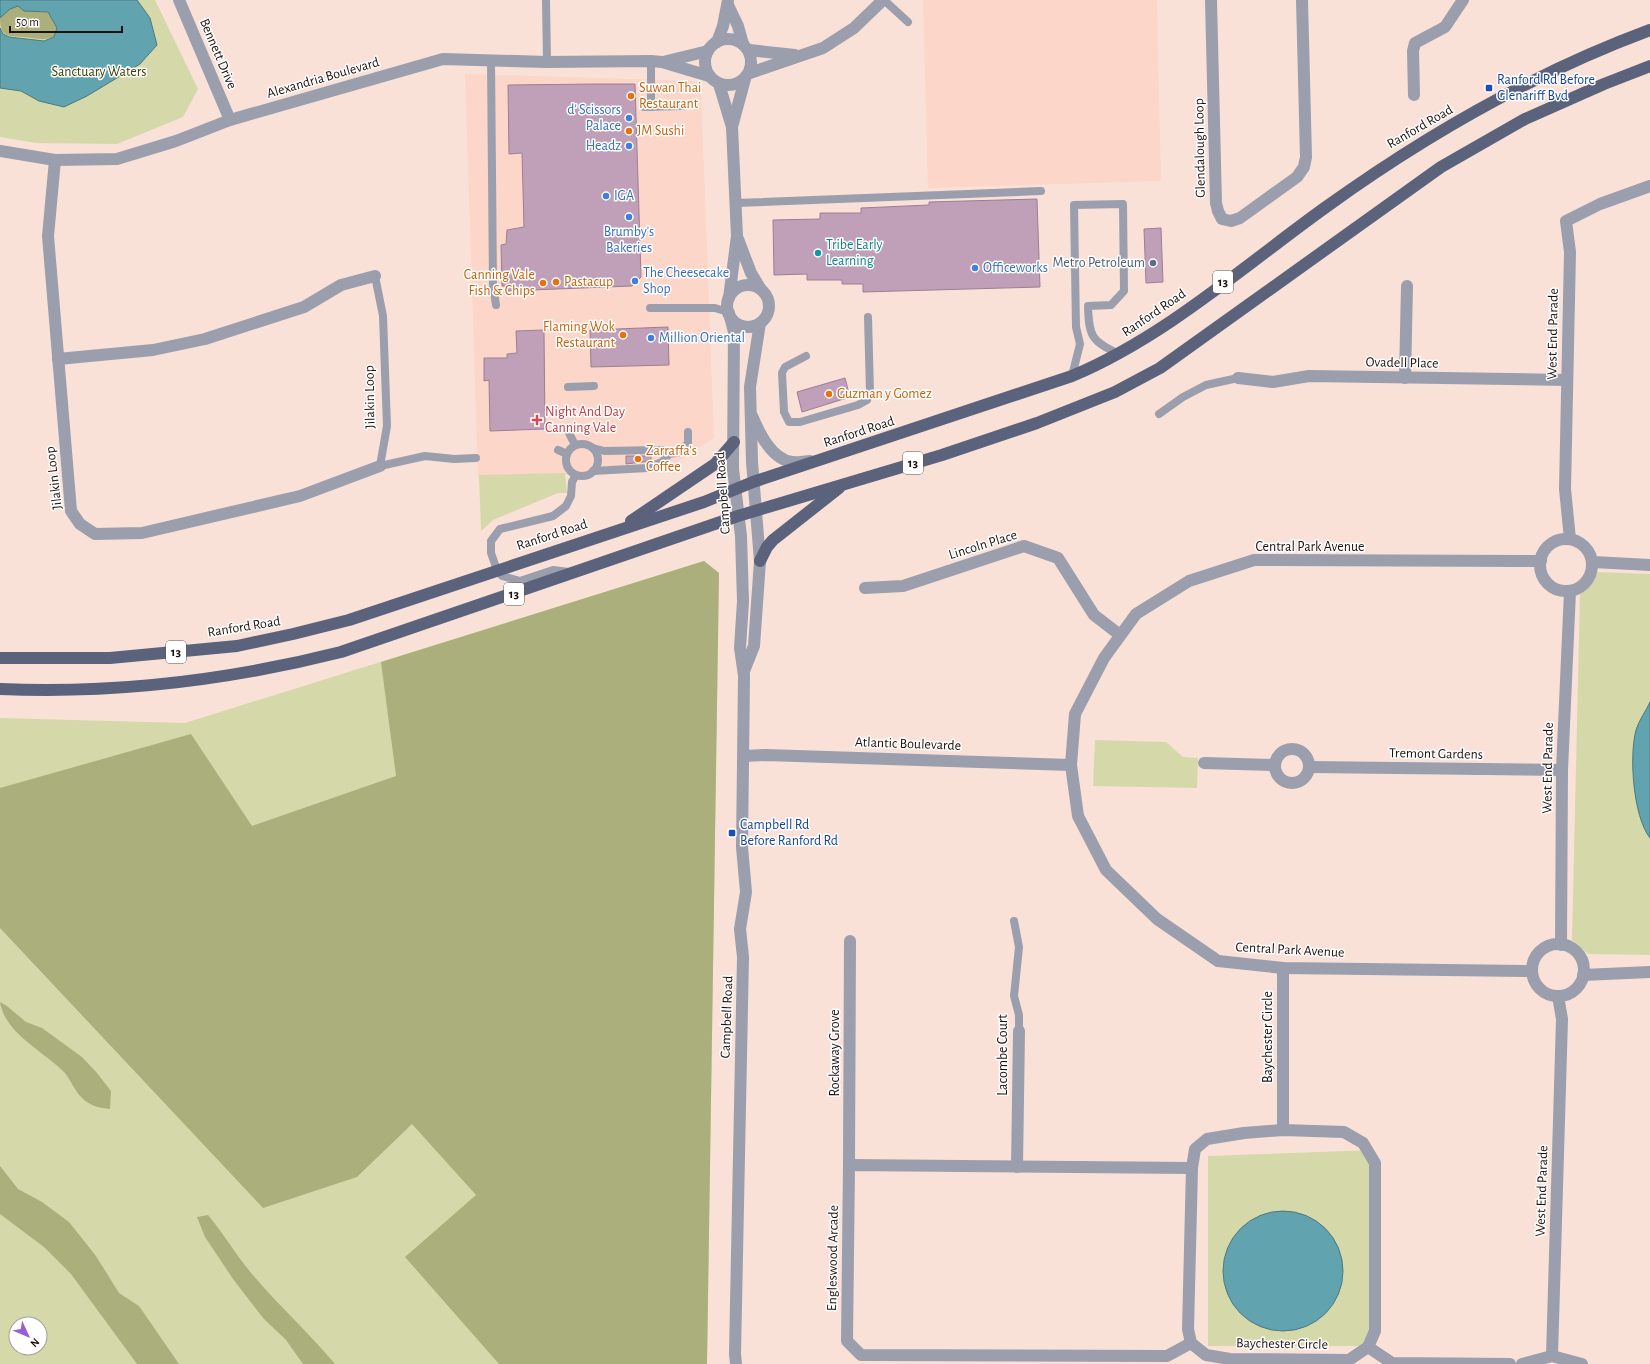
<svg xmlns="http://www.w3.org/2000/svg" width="1650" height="1364" font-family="'Alegreya Sans',sans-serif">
<rect width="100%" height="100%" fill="#f9e1d8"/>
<g fill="#fcd6c8">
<path d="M 923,0 L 1157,0 L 1161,181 L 928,188 Z"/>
<path d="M 465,74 L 696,81 L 701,86 L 714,438 L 662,472 L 478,477 Z"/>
</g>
<g fill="#d5d9a9" fill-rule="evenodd">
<path d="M 0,0 L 155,0 L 198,89 L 183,117 L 117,144 L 36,143 L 0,137 Z"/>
<path d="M 565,473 L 567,493 L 558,493 L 493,520 L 481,531 L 479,475 Z"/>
<path d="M 704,561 L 719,573 L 707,1364 L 0,1364 L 0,718 L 185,723 ZM 16,1324 L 40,1324 L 40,1348 L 16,1348 Z"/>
<path d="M 1598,572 L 1650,574 L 1650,955 L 1588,954 L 1572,940 L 1580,593 Z"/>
<path d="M 1095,740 L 1166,742 L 1183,757 L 1198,758 L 1197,788 L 1093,786 Z"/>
<path d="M 1372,1150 L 1370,1346 L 1208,1346 L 1208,1156 Z"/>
</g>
<g fill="#abaf7b">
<path d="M 18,6 L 24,11 L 48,12 L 57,28 L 54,37 C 42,41 35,38 23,37 C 7,36 0,37 0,17 L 10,9 Z"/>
<path d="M 704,561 L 719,573 L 707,1364 L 499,1364 L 405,1257 L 476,1195 L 412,1124 L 357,1177 L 263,1208 L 0,928 L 0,788 L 191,734 L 252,826 L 396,776 L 381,662 Z"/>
<path d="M 0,1002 L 7,1006 L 26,1022 L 42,1028 L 82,1057 L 97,1073 L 111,1091 L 110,1109 C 100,1108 90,1106 82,1098 C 75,1091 71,1081 65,1073 C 45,1052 5,1034 0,1002 Z"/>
<path d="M 0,1166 L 18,1189 L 42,1202 L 69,1222 L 96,1256 L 119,1293 L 139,1306 L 179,1364 L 137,1364 L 71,1274 L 44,1247 L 0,1214 Z"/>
<path d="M 208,1215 C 224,1234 236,1255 252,1274 C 278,1305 309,1333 335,1364 L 303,1364 L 286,1340 L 263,1318 L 233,1279 L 205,1237 L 197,1217 Z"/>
</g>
<g fill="#61a4b0" stroke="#4d787f">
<path d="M 0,0 L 137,0 L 150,18 L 157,45 L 140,64 L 87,96 L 64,107 L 39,101 L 21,91 L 0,88 L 0,28 L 3,34 L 9,37 L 44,41 L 54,37 L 57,28 L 48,12 L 24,11 L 18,6 L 10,9 L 0,18 Z"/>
<path d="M 1650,702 L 1650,838 C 1633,816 1629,756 1636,730 C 1639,720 1646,711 1650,702 Z"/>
<circle cx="1283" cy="1271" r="60"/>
</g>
<g fill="#bfa0b8" stroke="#9c7e95">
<path d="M 597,84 L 635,84 L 641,277 L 632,286 L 507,291 L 507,286 L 502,286 L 501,245 L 506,244 L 507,230 L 524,227 L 522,153 L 509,154 L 508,85 Z"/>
<path d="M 1037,199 L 1040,287 L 863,292 L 863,284 L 842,284 L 842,280 L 807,280 L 807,274 L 774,275 L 773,220 L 820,219 L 820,213 L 861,213 L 861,208 L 929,205 L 929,202 Z"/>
<path d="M 1161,228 L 1163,282 L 1146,283 L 1144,229 Z"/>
<path d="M 668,327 L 669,365 L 591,367 L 590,330 Z"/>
<path d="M 544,330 L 545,429 L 490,431 L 489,380 L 484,381 L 484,358 L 507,358 L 507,354 L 517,353 L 516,331 Z"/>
<path d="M 845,378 L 850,397 L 802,412 L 797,392 Z"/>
<path d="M 626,456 L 651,456 L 651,461 L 626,464 Z"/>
</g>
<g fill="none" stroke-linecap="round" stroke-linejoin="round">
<g stroke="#9a9ead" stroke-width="8">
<path d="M 546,0 L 547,62"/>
<path d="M 884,0 L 908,22"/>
<path d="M 491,60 L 493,286 L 496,305"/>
<path d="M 644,107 L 682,106"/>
<path d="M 651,107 L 651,61"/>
<path d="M 736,203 L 1041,191"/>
<path d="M 375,276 L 383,316 L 387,426 L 380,466 L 425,456 L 454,459 L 476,458"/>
<path d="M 650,308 L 715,308 L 728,312"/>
<path d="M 806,356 L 785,367 L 782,373 L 784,412 L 789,422 L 800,422 L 858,405 L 867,400 L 870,392 L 868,317"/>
<path d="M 1072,376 L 1080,344 L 1076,327 L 1074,205 L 1123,204 L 1124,291 L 1111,305 L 1088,306 C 1089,336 1091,341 1119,354"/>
<path d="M 568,387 L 594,386"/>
<path d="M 1159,414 L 1183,397 L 1206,385 L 1238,378"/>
<path d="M 569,433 L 575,445"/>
<circle cx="582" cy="460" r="16"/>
<path d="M 593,448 L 604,451 L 663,450 L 669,454"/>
<path d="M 558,450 L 567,454"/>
<path d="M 593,471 L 647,468 L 662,462 L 669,454 L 681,452 L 688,443 L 688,432"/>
<path d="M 569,572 L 553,570 L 520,581 L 502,576 L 497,570 L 491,553 L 491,541 L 500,529 L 553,516 L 566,506 L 571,496 L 572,482 L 576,475"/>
<path d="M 1014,921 L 1019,947 L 1014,996 L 1019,1015 L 1019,1031"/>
</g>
<g stroke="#9a9ead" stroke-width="12">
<path d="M 179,0 L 230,120"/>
<path d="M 1211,0 L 1216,203 L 1218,211 L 1222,219 L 1231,221 L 1240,218 L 1297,177 L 1304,167 L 1306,157 L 1302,0"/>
<path d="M 749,50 L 795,55"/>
<path d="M 750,73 L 823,48 L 854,28 L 883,0"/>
<path d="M 1414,95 L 1413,51 L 1415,43 L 1445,27 L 1463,0"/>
<path d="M 55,160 L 48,236 L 71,511 L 80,524 L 95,534 L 142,533 L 300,496 L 380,466"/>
<path d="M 58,359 L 153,350 L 205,339 L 304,307 L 341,285 L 375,276"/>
<path d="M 1238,378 L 1273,382 L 1309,376 L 1567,380"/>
<path d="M 1405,378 L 1407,286"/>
<circle cx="1566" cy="565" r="26"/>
<path d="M 1570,539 L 1565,489 L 1570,252 L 1566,221 L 1600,204 L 1650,186"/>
<path d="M 1593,562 L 1650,565"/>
<path d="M 865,588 L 903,586 L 1024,546 L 1058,558 L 1094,615 L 1120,635"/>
<circle cx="1292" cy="766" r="17"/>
<path d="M 744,756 L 766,755 L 1071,765"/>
<path d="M 1204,763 L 1275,765"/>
<path d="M 1310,767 L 1562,770"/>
<circle cx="1558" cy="970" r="26"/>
<path d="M 1561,945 L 1562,770 L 1570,591"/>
<path d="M 1283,968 L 1283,1130"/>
<path d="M 1531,971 L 1283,968 L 1218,961 L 1157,919 L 1106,870 L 1078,816 L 1071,765 L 1075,714 L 1104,658 L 1136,614 L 1189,581 L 1254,560 L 1541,561"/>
<path d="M 1583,975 L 1650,972"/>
<path d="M 1283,1130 L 1344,1132 L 1363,1143 L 1375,1163 L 1375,1331 L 1368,1347 L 1349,1360 L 1230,1359 L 1206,1355 L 1191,1343 L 1188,1329 L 1192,1168 L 1195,1149 L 1207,1139 L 1244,1133 Z"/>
<path d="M 849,1165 L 850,941"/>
<path d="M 1017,1167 L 1019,1031"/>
<path d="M 1191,1343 L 1167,1356 L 861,1355 L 847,1341 L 849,1165 L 1192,1168"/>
<path d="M 1368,1347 L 1392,1363 L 1510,1364"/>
<path d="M 1552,1356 L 1582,1364"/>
<path d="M 1522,1364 L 1552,1356 L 1562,1019 L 1558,996"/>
</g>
<g stroke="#9a9ead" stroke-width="12">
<path d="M 728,5 L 738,26 L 743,44"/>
<circle cx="728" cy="62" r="23"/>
<path d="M 717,42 L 723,26 L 728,0"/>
<path d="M 663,62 L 708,51"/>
<path d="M 719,84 L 732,127 L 737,236 L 729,298"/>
<path d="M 732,127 L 745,79"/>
<path d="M 0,151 L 55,160 L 117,159 L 176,141 L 230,120 L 443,59 L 547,62 L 651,61 L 662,62 L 709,76"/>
<path d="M 738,239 L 751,273 L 760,288"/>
<circle cx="748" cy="306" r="21"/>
<path d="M 729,313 L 734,332 L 733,469 L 741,536 L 743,601 L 740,648 L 744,676 L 742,847 L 746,892 L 740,929 L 743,957 L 735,1354 L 736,1364"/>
<path d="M 752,416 C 759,432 771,459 792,462 C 797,463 805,461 810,461"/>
<path d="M 744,671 L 754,646 L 760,561 L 752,462 L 750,387 L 760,323"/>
</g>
<g stroke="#5b627c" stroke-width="12">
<path d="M 631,521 L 715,464 L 734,442"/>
<path d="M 760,561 L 767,547 L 773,540 L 839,488"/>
<path d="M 0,658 L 110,658 L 237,646 L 293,634 L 349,620 L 704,502 L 753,482 L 1072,376 C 1165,337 1245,265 1326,207 C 1426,135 1534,73 1650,30"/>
<path d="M 0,689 C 115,694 230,680 341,652 L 738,516 L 942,455 L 1037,423 L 1115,392 L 1160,368 L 1441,167 L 1525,119 L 1604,84 L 1650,66"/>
</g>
</g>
<g fill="#1a4fb4" stroke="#fff" stroke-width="1.5">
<rect x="1485" y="84" width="8" height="8" rx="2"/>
<rect x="728" y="829" width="8" height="8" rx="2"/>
</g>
<g fill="#e8710a" stroke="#fff" stroke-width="1.5">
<circle cx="631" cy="96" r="4"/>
<circle cx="629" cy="131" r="4"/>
<circle cx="556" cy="282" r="4"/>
<circle cx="543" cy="283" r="4"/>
<circle cx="623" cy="335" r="4"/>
<circle cx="829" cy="394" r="4"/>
<circle cx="638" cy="459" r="4"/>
</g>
<g fill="#3f7fe0" stroke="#fff" stroke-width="1.5">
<circle cx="629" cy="118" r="4"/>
<circle cx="629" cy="146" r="4"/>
<circle cx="606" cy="196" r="4"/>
<circle cx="629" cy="217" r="4"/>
<circle cx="975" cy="268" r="4"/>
<circle cx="635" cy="281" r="4"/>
<circle cx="651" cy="338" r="4"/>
</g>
<circle fill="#0f9aa8" stroke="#fff" stroke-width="1.5" cx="818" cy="253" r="4"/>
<circle fill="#5c6f8a" stroke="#fff" stroke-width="1.5" cx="1153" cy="263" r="4"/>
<path fill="#e0444e" stroke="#fff" stroke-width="1.5" d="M535 414h4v4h4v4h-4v4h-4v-4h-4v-4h4z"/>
<g text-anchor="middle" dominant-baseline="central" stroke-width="3" stroke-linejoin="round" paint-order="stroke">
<g fill="#fff" stroke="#625855" stroke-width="1">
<rect x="1213" y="271" width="20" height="22" rx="3"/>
<rect x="903" y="452" width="20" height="22" rx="3"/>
<rect x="504" y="583" width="20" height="22" rx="3"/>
<rect x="166" y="641" width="20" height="22" rx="3"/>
</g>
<g font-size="13" font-weight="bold" fill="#1e110c">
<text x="1223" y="282">13</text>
<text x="913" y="463">13</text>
<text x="514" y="594">13</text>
<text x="176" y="652">13</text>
</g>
<g font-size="14" fill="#1e110c" stroke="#fff">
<text transform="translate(218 54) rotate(67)">Bennett Drive</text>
<text transform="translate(323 78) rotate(-16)">Alexandria Boulevard</text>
<text transform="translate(1420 127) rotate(-30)">Ranford Road</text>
<text transform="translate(1200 148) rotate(-91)">Glendalough Loop</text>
<text transform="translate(1154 313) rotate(-34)">Ranford Road</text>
<text transform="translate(1553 334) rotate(-89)">West End Parade</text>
<text transform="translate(1402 363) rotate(1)">Ovadell Place</text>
<text transform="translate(370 397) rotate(-91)">Jilakin Loop</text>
<text transform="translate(859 432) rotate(-18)">Ranford Road</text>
<text transform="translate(54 478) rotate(-97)">Jilakin Loop</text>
<text transform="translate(723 493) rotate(-94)">Campbell Road</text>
<text transform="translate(552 535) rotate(-18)">Ranford Road</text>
<text transform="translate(983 545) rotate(-17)">Lincoln Place</text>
<text x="1310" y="547">Central Park Avenue</text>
<text transform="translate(244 627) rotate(-9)">Ranford Road</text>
<text transform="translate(908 744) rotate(2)">Atlantic Boulevarde</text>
<text transform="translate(1436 754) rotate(1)">Tremont Gardens</text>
<text transform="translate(1548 768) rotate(-89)">West End Parade</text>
<text transform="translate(1290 950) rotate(3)">Central Park Avenue</text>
<text transform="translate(727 1017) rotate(-88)">Campbell Road</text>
<text transform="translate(1268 1037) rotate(-90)">Baychester Circle</text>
<text transform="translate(835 1053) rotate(-90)">Rockaway Grove</text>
<text transform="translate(1003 1055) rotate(-90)">Lacombe Court</text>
<text transform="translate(1542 1191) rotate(-88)">West End Parade</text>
<text transform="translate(833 1258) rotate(-89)">Engleswood Arcade</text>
<text transform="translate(1282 1344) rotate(1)">Baychester Circle</text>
</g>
<g font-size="14" fill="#3e3f00" stroke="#fff">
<text x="99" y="72">Sanctuary Waters</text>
</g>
<g font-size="14" fill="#164399" stroke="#fff" text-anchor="start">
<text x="1497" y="80">Ranford Rd Before<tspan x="1497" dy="16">Glenariff Bvd</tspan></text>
<text x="740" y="825">Campbell Rd<tspan x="740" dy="16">Before Ranford Rd</tspan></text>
</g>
<g font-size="14" fill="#c56008" stroke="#fff" text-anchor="start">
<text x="639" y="88">Suwan Thai<tspan x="639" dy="16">Restaurant</tspan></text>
<text x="637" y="131">JM Sushi</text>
<text x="535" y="275" text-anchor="end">Canning Vale<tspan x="535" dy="16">Fish &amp; Chips</tspan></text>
<text x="564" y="282">Pastacup</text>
<text x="615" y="327" text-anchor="end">Flaming Wok<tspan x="615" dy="16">Restaurant</tspan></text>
<text x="837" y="394">Guzman y Gomez</text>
<text x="646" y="451">Zarraffa's<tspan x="646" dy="16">Coffee</tspan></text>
</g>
<g font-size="14" fill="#366cbe" stroke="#fff" text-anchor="start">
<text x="621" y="110" text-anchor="end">d' Scissors<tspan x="621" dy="16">Palace</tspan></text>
<text x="621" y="146" text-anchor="end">Headz</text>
<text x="614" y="196">IGA</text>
<text x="629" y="232" text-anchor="middle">Brumby's<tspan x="629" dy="16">Bakeries</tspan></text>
<text x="983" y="268">Officeworks</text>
<text x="643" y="273">The Cheesecake<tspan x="643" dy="16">Shop</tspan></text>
<text x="659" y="338">Million Oriental</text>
</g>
<g font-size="14" fill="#0d838f" stroke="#fff" text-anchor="start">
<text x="826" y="245">Tribe Early<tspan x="826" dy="16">Learning</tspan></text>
</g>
<g font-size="14" fill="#4e5e75" stroke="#fff" text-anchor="end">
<text x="1145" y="263">Metro Petroleum</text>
</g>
<g font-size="14" fill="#be3a42" stroke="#fff" text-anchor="start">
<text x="545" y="412">Night And Day<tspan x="545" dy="16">Canning Vale</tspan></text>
</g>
</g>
<g transform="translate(28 1336) rotate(134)"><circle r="19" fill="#ffffff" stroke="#a5a09e"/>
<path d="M0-3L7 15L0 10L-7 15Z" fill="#985ed5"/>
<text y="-6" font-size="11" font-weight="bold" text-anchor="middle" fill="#1e110c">N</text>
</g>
<path d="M10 26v6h112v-6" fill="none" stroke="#1e110c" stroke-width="2"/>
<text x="16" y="26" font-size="12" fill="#1e110c" stroke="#ffffff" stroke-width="3" paint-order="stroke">50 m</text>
</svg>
